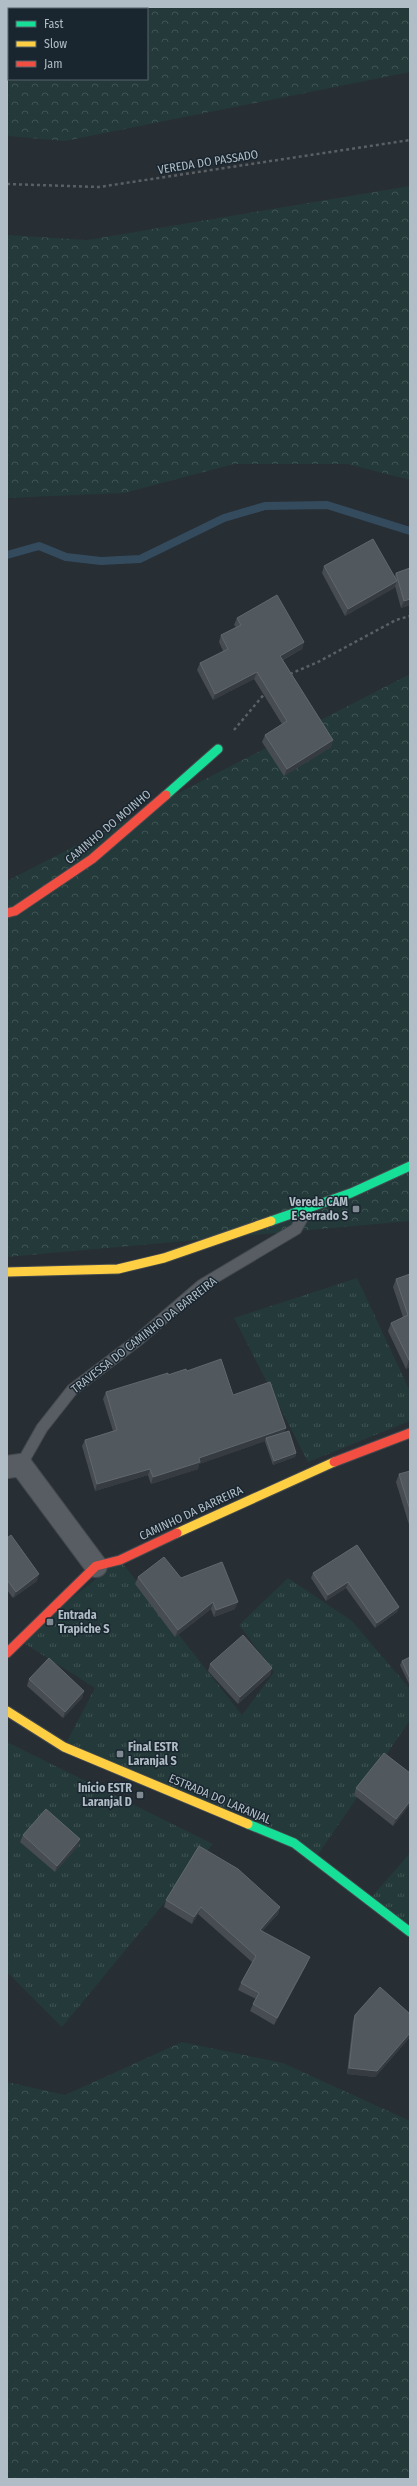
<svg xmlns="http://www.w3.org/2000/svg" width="417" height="2486" font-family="'Fira Sans Condensed',sans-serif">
<defs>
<pattern id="grass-tufts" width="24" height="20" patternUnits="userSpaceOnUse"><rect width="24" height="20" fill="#243939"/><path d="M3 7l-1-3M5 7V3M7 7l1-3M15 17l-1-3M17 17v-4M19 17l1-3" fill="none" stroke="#415454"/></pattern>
<pattern id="forest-crowns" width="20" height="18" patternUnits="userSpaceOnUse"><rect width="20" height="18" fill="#243939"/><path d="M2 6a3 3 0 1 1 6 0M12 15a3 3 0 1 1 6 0" fill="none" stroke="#415454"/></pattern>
</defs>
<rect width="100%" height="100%" fill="#272e34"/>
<g fill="url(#grass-tufts)">
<path d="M 357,1278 L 410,1391 L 410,1421 L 308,1462 L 234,1318 Z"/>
<path d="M 120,1560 L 242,1715 L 274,1672 L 239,1625 L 288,1578 L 352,1621 L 410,1689 L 410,1720 L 315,1859 L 64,1747 L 95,1688 L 19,1640 Z"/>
<path d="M 7,1742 L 213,1844 L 62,2027 L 7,1972 Z"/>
<path d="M 410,1853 L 410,1929 L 369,1900 Z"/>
</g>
<g fill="url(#forest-crowns)" fill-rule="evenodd">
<path d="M 7,7 L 410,7 L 410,72 L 65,141 L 7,136 ZM 9,9 L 147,9 L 147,79 L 9,79 Z"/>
<path d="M 410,186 L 410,480 L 347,464 L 234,464 L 124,493 L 7,498 L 7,235 L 87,240 Z"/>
<path d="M 410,674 L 410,1221 L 7,1257 L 7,881 Z"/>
<path d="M 182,2042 L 283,2063 L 410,2121 L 410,2479 L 7,2479 L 7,2082 L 65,2095 Z"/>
</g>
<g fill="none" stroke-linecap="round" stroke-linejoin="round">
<path stroke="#344b5e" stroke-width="8" d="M 7,555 L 39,546 L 66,557 L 101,561 L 140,559 L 224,518 L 265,506 L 327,505 L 410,531"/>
<g stroke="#454a4f" stroke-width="13">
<path id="lane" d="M 21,1465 L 42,1428 L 72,1390 L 138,1340 L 202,1285 L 296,1229 L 307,1209"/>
</g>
<g stroke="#454a4f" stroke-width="24">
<path id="street" d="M 7,1467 L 21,1465 L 96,1566"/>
</g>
<g stroke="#454a4f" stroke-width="11">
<g id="fast">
<path d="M 166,795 L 218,749"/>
<path d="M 271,1221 L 351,1193 L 410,1166"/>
<path d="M 248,1824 L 294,1843 L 410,1932"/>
</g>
</g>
<g stroke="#454a4f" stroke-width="11">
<g id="slow">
<path d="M 7,1272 L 118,1269 L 164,1258 L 271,1221"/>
<path d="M 177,1533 L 334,1462"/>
<path d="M 7,1711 L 64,1747 L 248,1824"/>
</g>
</g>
<g stroke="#454a4f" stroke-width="11">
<g id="jam">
<path d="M 7,913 L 15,911 L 92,859 L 166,795"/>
<path d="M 334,1462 L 410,1433"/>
<path d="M 7,1653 L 96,1566 L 120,1560 L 177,1533"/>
</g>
</g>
<g stroke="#5a6065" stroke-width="2.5" stroke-dasharray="3 3" stroke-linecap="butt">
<path d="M 7,184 L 99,187 L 410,140"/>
<path d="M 290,674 L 318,662 L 396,620 L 410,616"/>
<path d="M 234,730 L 266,692"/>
</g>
<use href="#lane" stroke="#575d62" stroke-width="11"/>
<use href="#street" stroke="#575d62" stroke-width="22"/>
<use href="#fast" stroke="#16e098" stroke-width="9"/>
<use href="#slow" stroke="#ffcf43" stroke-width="9"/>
<use href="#jam" stroke="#f24e42" stroke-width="9"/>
</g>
<g fill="#464c52">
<path d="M 324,566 L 394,577 L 396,573 L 410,568 L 410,605 L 401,608 L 395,586 L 394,588 L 345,616 L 322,573 Z"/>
<path d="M 237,618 L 304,642 L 302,649 L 283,660 L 333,740 L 331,747 L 284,776 L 262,742 L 265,735 L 282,724 L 254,679 L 213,700 L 197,670 L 200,663 L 223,651 L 219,642 L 221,635 L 236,627 L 234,625 Z"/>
<path d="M 410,1274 L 410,1367 L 406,1369 L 388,1331 L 391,1323 L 403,1317 L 393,1287 L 396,1279 Z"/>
<path d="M 187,1371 L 233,1395 L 286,1428 L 284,1432 L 296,1453 L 295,1457 L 273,1465 L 265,1442 L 265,1441 L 199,1464 L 198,1469 L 151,1484 L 148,1475 L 95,1491 L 82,1446 L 85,1440 L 113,1431 L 103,1399 L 106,1392 L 168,1375 Z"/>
<path d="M 410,1471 L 410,1528 L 396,1482 L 399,1474 Z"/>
<path d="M 7,1538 L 37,1581 L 13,1598 L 7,1590 Z"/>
<path d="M 357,1545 L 399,1607 L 397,1612 L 375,1628 L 346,1588 L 326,1601 L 311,1578 L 313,1573 Z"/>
<path d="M 138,1577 L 181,1578 L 235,1609 L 214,1617 L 211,1609 L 175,1637 L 135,1584 Z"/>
<path d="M 410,1657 L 410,1686 L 400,1665 L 402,1661 Z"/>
<path d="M 210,1664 L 272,1668 L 270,1675 L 238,1704 L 208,1671 Z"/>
<path d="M 29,1679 L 84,1691 L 82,1698 L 63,1718 L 27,1686 Z"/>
<path d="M 356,1788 L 410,1804 L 393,1826 L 354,1795 Z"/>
<path d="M 23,1835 L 78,1846 L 55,1872 L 20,1842 Z"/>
<path d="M 166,1900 L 280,1907 L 278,1914 L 262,1931 L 307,1964 L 274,2025 L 250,2011 L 253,2004 L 256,1999 L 238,1990 L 241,1983 L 252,1962 L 198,1914 L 192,1924 L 164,1907 Z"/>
<path d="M 410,2014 L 410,2037 L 375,2077 L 347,2074 L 353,2021 L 355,2015 Z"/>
</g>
<g fill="#353b41">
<path d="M 397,581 L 394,588 L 345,616 L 348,609 Z"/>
<path d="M 410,599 L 410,605 L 401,608 L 404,601 Z"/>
<path d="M 304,642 L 302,649 L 278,662 L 280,656 Z"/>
<path d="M 257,672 L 254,679 L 213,700 L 215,694 Z"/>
<path d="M 333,740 L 331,747 L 284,776 L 287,769 Z"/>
<path d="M 409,1360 L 410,1360 L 410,1367 L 406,1369 Z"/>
<path d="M 286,1428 L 283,1435 L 266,1438 L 265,1441 L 199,1464 L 198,1469 L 151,1484 L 153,1477 L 199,1458 Z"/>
<path d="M 296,1453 L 295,1457 L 273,1465 L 274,1461 Z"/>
<path d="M 150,1469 L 148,1475 L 95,1491 L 97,1484 Z"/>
<path d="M 39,1574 L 37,1581 L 13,1598 L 16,1592 Z"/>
<path d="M 348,1582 L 346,1588 L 326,1601 L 328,1595 Z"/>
<path d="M 213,1602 L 211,1609 L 175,1637 L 178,1630 Z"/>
<path d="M 238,1602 L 235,1609 L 214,1617 L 216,1610 Z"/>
<path d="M 399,1607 L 397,1612 L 375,1628 L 377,1623 Z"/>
<path d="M 272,1668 L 270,1675 L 238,1704 L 240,1697 Z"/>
<path d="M 84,1691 L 82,1698 L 63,1718 L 65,1712 Z"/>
<path d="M 410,1801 L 410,1804 L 393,1826 L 396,1819 Z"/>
<path d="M 80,1839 L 78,1846 L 55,1872 L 57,1866 Z"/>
<path d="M 201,1907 L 198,1914 L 192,1924 L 194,1917 Z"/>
<path d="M 280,1907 L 278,1914 L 257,1937 L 260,1930 Z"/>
<path d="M 310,1957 L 307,1964 L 274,2025 L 277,2018 Z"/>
<path d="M 410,2033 L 410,2037 L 375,2077 L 347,2074 L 349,2068 Z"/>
</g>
<g fill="#51585e" stroke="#60686e">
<path d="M 373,539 L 397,581 L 348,609 L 324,566 Z"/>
<path d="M 410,568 L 410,599 L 404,601 L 396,573 Z"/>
<path d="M 277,595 L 304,642 L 280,656 L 333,740 L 287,769 L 265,735 L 287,721 L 257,672 L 215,694 L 200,663 L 228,649 L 221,635 L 241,625 L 237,618 Z"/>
<path d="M 410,1274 L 410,1360 L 409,1360 L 391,1323 L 408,1315 L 396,1279 Z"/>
<path d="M 221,1359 L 233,1395 L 270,1382 L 286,1428 L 199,1458 L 200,1462 L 153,1477 L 150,1469 L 97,1484 L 85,1440 L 117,1430 L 106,1392 L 168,1373 L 168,1375 L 186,1369 L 187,1371 Z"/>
<path d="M 289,1431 L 296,1453 L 274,1461 L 266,1438 Z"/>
<path d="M 410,1471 L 410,1510 L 399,1474 Z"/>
<path d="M 11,1535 L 39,1574 L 16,1592 L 8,1581 L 7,1581 L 7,1538 Z"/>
<path d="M 357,1545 L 399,1607 L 377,1623 L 348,1582 L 328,1595 L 313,1573 Z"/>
<path d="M 164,1557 L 181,1578 L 222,1562 L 238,1602 L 216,1610 L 213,1602 L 178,1630 L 138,1577 Z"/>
<path d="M 243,1635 L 272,1668 L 240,1697 L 210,1664 Z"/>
<path d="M 410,1657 L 410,1679 L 402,1661 Z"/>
<path d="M 49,1658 L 84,1691 L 65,1712 L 29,1679 Z"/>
<path d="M 384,1753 L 410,1773 L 410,1801 L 396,1819 L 356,1788 Z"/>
<path d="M 46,1809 L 80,1839 L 57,1866 L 23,1835 Z"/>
<path d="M 199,1846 L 238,1869 L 280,1907 L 260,1930 L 310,1957 L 277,2018 L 253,2004 L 259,1993 L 241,1983 L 256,1956 L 201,1907 L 194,1917 L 166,1900 Z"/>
<path d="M 380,1987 L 410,2014 L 410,2033 L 377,2071 L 349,2068 L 355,2015 Z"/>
</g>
<g fill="#808a93" stroke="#1a262f" stroke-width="1.5">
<rect x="352" y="1205" width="8" height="8" rx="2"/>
<rect x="46" y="1618" width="8" height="8" rx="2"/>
<rect x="116" y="1750" width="8" height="8" rx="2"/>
<rect x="136" y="1791" width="8" height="8" rx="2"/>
</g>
<g text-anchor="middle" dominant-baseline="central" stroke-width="3" stroke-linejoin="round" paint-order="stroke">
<g font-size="12" fill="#b0bcc6" stroke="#1a262f">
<text transform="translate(208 162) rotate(-9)">VEREDA DO PASSADO</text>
<text transform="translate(108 827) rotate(-40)">CAMINHO DO MOINHO</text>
<text transform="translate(144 1335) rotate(-38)">TRAVESSA DO CAMINHO DA BARREIRA</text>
<text transform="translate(191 1513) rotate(-25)">CAMINHO DA BARREIRA</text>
<text transform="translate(220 1799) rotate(23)">ESTRADA DO LARANJAL</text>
</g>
<g font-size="12" font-weight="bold" fill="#b0bcc6" stroke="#1a262f" text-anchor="end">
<text x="348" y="1202">Vereda CAM<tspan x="348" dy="14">E Serrado S</tspan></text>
<text x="58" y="1615" text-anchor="start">Entrada<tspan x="58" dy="14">Trapiche S</tspan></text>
<text x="128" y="1747" text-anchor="start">Final ESTR<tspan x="128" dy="14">Laranjal S</tspan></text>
<text x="132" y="1788">Início ESTR<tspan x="132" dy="14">Laranjal D</tspan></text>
</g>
</g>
<rect width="417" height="2486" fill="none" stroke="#b0bcc6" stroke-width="16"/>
<rect x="8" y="8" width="140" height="72" fill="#1a262f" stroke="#56626b"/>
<rect x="16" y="21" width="20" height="6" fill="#16e098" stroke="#56626b"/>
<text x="44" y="28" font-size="12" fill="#b0bcc6">Fast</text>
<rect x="16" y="41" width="20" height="6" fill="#ffcf43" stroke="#56626b"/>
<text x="44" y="48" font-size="12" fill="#b0bcc6">Slow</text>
<rect x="16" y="61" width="20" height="6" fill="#f24e42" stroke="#56626b"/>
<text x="44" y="68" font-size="12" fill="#b0bcc6">Jam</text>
</svg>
